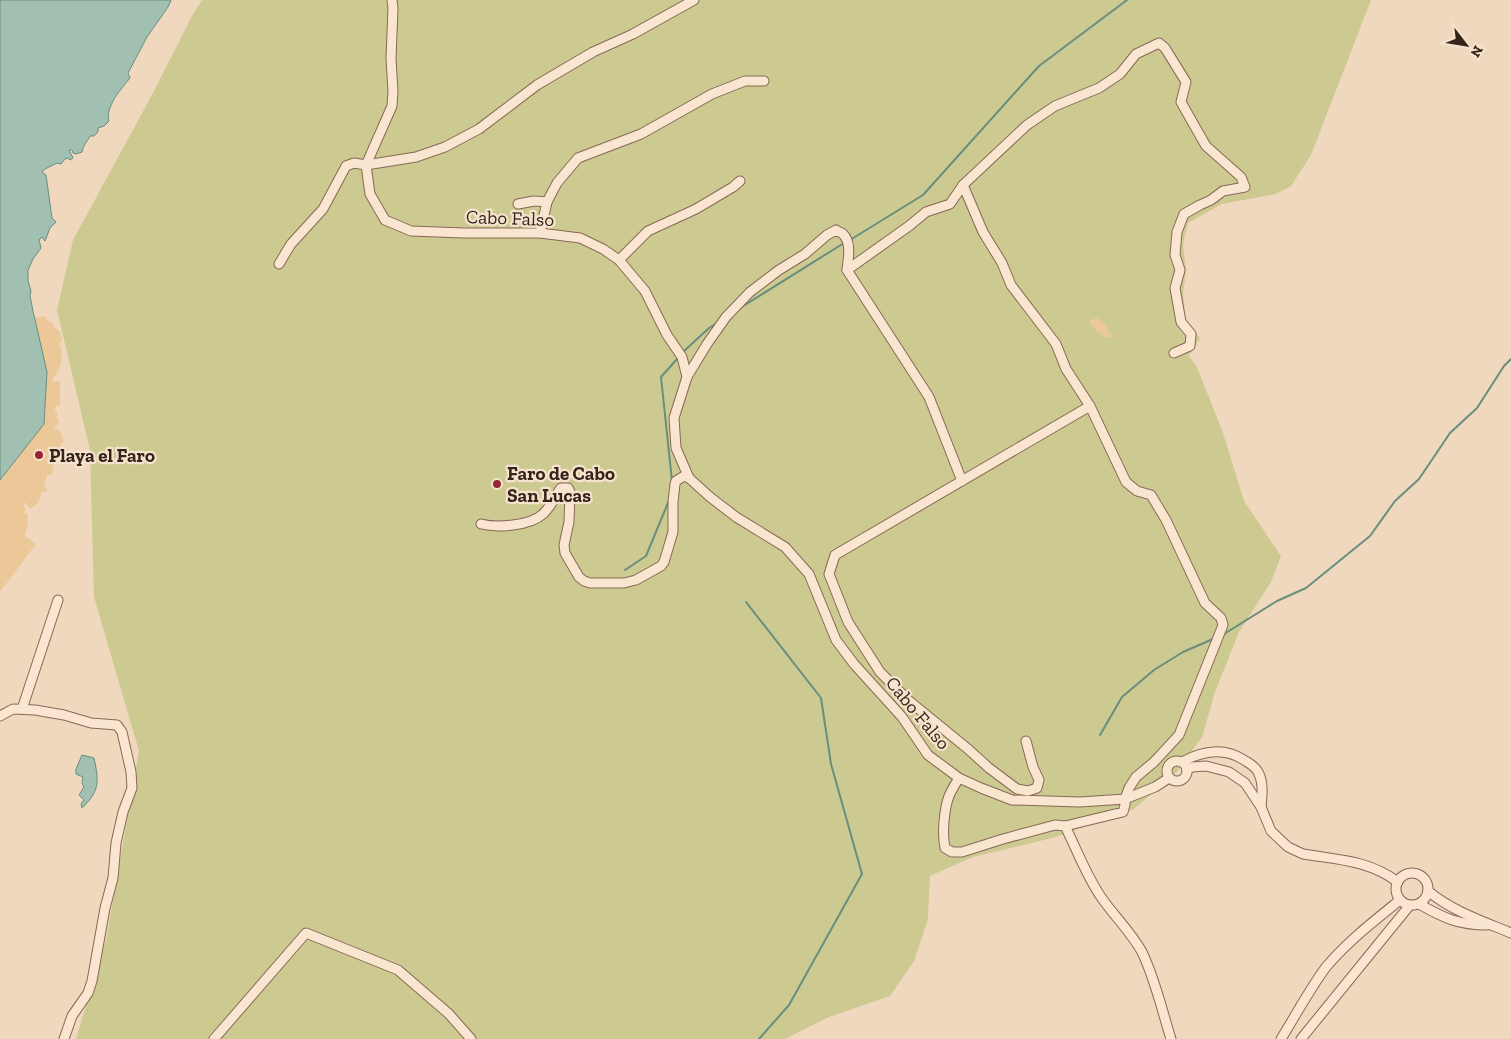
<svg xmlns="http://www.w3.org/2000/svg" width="1511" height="1039" font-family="'Zilla Slab',serif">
<rect width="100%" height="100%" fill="#efd8bd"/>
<path fill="#cdca91" d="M 202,0 L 1371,0 L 1311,155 L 1291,186 L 1276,194 L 1222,204 L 1188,223 L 1183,243 L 1186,272 L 1183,293 L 1186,320 L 1200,338 L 1189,356 L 1197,367 L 1223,433 L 1244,501 L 1281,556 L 1271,582 L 1239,632 L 1215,692 L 1202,737 L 1176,773 L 1134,809 L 1056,837 L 973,857 L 930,876 L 928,919 L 914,961 L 890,996 L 829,1017 L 785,1039 L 76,1039 L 106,940 L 139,751 L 94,597 L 90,450 L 57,310 L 73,240 L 153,93 L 193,14 Z"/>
<g fill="#ecc899">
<path d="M 45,316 L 47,318 L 46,320 L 53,323 L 54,327 L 60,332 L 62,341 L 59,344 C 65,352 60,373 53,378 L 53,382 L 60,381 L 60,405 L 55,407 L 55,410 L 58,413 L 56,417 L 59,421 L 58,424 L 54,429 L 59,430 L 64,440 L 60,447 L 61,453 L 57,456 L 57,459 L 54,461 L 52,475 L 47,475 L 44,487 L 47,489 L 45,492 L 41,492 C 42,499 36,506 30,509 L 28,506 L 24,502 L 24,507 L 26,509 L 24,513 L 28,515 L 27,528 L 25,536 L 36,544 L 0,592 L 0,480 L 44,424 L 47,372 L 35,318 Z"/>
<path d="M 1097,318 L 1101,320 L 1108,328 L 1106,331 L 1111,333 L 1112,336 L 1110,338 C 1103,337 1092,329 1090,322 L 1091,320 Z"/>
</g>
<g fill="#a1c0b2" stroke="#688e7e">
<path d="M 0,0 L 171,0 L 168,7 L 147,37 L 128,73 L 130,78 C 121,89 105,107 109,121 L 104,126 L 98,128 L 98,132 L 94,136 L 90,136 C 87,142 83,145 82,152 L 76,154 L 73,153 L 72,150 L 69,150 L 73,158 L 70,160 L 68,158 L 65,159 L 61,164 L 57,163 L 45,169 L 42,172 L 46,175 L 52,218 L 56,222 L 50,228 L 45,241 L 42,237 L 39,240 L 41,248 L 33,259 L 28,270 L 28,281 L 31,291 L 30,296 L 33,311 L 47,372 L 44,424 L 0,480 Z"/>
<path d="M 82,755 L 94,758 C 99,781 100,791 82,808 L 81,804 L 84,800 L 79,795 L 84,787 L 82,783 L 83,777 L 76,774 L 76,769 Z"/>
</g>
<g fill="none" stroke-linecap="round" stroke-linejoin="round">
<g stroke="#688e7e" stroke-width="2">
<path d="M 850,240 L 923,195 L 1039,66 L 1127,0"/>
<path d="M 740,308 L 844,243"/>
<path d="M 683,352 L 709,328 L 717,323"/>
<path d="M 672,481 L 661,377 L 678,358"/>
<path d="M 625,570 L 646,556 L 670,498"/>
<path d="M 746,602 L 821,698 L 831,764 L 862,874 L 789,1005 L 759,1039"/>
<path d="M 1224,634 L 1277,601 L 1306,588 L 1370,536 L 1395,501 L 1419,479 L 1450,433 L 1477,408 L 1504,366 L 1511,359"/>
<path d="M 1100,735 L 1122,697 L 1154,670 L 1183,652 L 1213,639"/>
</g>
<g stroke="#876856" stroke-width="11">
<g id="minor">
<path d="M 392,0 L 393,8 L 391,59 L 393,91 L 392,106 L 366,165 L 370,194 L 385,220 L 411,231 L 464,233 L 540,233 L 580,238 L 603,249 L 619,260 L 645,291 L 667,335 L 682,357 L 687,377 L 674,418 L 676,448 L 689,478"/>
<path d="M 963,185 L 1027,125 L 1055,106 L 1099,88 L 1120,74 L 1136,54 L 1159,43 L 1165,48 L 1186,82 L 1181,102 L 1194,125 L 1206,146 L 1241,177 L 1245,187 L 1223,191 L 1211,200 L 1200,205 L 1184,214 L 1177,232 L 1175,255 L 1180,270 L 1175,288 L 1181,322 L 1191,334 L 1190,346 L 1174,353"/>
<path d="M 518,204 L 534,201 L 547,202"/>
<path d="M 540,233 L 547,202 L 557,183 L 578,158 L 641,134 L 712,94 L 745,81 L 764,81"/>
<path d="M 619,260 L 648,231 L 696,209 L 733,187 L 740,181"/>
<path d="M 279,264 L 291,244 L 323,209 L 346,166 L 354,163 L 366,165 L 416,157 L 445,147 L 479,129 L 537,85 L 593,52 L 633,34 L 694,0"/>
<path d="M 847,270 L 909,226 L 926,212 L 950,204 L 963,185 L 983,232 L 1002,263 L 1011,285 L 1056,344 L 1066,369 L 1090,406 L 1126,482 L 1137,491 L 1151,495 L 1166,520 L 1205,603 L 1221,618 L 1223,625 L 1179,735 L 1154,762 L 1136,777 L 1129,788 L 1125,799 L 1125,805 L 1123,812 L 1065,826"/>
<path d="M 687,377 L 707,344 L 726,317 L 750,292 L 779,270 L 805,254 L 827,235 L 836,230 C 838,232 841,232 843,234 C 852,243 848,259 847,270 L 929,397 L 962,481"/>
<path d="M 481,524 C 497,528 530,526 543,514 C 551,507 555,496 561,488 L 568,488 L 570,492 L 569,522 L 564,545 L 565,553 L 579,577 L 584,581 L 590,583 L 624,583 L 636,580 L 661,566 L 664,562 L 673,532 L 673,502 L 675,484 L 676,481 L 684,476 L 689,478 L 710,497 L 736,517 L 785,547 L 809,574 L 836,640 L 854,664 L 902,717 L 928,755 L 959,778 L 981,788 L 1012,800 L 1080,802 L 1125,799 L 1155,787 L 1169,778"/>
<path d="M 22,709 L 58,600"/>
<path d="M 0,716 L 13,709 L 35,710 L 64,715 L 91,723 L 117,725 L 122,732 L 131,772 L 132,788 L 123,812 L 116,843 L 113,878 L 105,908 L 92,981 L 88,993 L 72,1016 L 64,1039"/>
<path d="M 1026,741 L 1033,767 L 1039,780 L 1037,788 L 1028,791 L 1017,789 L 989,768 L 968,749 L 908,700 L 880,672 L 848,622 L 829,574 L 835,555 L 1090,406"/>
<circle cx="1177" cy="771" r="10"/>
<path d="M 1182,762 C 1202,751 1224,747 1244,760 C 1250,764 1255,766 1258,772 C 1264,783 1262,796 1261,807"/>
<path d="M 1187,770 L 1192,767 L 1206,766 L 1229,772 L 1245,783 L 1261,807 L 1271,831 L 1288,847 L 1303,854 C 1339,860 1368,860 1398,882"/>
<path d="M 959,778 C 956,783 952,789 949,796 C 944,809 942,834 945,848 L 952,852 L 962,852 L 1003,839 L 1055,825 L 1065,826 C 1077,850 1086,875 1101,897 C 1114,916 1131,932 1142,952 C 1155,979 1162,1010 1171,1039"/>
<circle cx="1412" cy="889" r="16"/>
<path d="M 1428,891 C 1452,911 1482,921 1511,933"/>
<path d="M 1419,904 C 1444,918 1458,925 1487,925"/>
<path d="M 214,1039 L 306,933 L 398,970 L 449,1014 L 471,1039"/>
<path d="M 1281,1039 C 1296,1015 1309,990 1326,967 C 1348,941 1374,921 1400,900"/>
<path d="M 1301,1039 L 1410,905"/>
</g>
</g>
<use href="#minor" stroke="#fae6d0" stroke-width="9"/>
</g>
<g fill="#982438" stroke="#f6e3cd" stroke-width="2">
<circle cx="39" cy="455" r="5"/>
<circle cx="497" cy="484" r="5"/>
</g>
<g text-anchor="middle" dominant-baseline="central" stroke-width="4.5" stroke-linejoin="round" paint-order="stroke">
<g font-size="19" fill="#36241b" stroke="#f6e3cd">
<text transform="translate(510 218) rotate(2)">Cabo Falso</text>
<text transform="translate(918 713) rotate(50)">Cabo Falso</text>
</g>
<g font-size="19" font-weight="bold" fill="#36241b" stroke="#f6e3cd" text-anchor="start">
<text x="49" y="455">Playa el Faro</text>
<text x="507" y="473">Faro de Cabo<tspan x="507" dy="22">San Lucas</tspan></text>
</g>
</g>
<g transform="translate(1466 45) rotate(121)" stroke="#f6e3cd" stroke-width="4" paint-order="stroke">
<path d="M0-4L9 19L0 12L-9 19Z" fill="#36241b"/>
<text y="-8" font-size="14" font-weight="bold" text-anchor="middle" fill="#36241b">N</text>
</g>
</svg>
